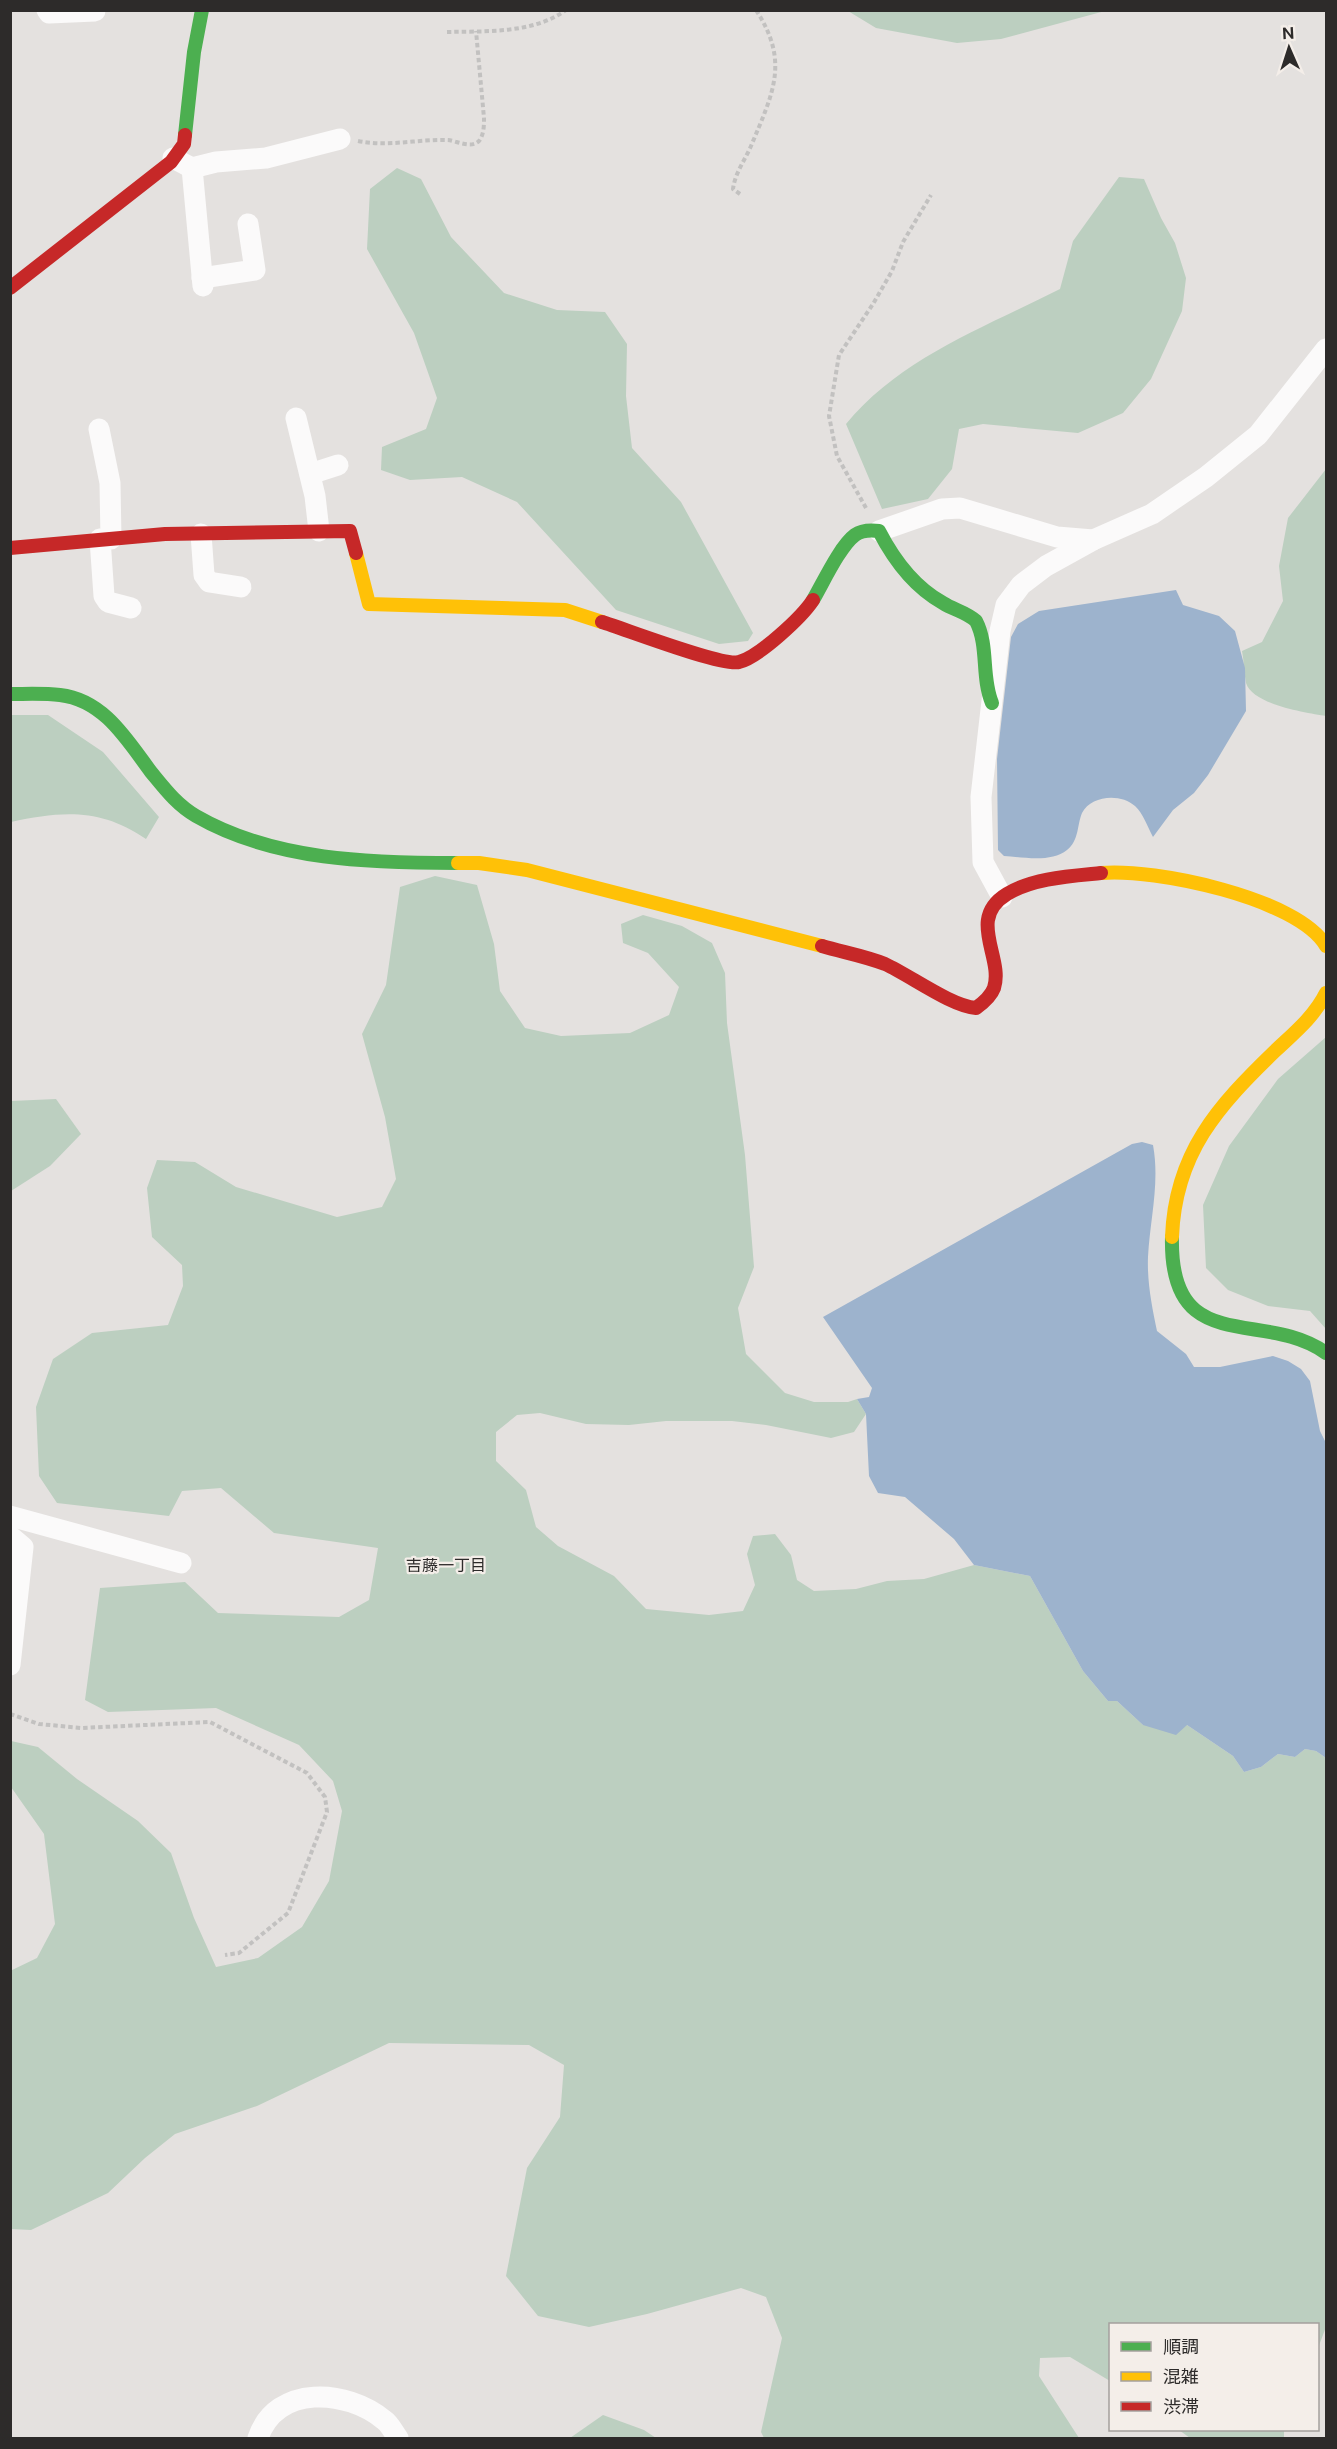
<svg xmlns="http://www.w3.org/2000/svg" width="1337" height="2449" font-family="'Public Sans','Noto Sans JP',sans-serif">
<rect width="100%" height="100%" fill="#e4e1df"/>
<g fill="#bccfc0">
<path d="M 848,11 L 1105,11 L 1001,39 L 957,43 L 876,28 Z"/>
<path d="M 397,168 L 421,179 L 451,237 L 504,293 L 557,310 L 605,312 L 627,344 L 626,396 L 632,448 L 681,502 L 753,633 L 748,641 L 719,644 L 616,610 L 517,502 L 462,477 L 410,480 L 381,470 L 382,447 L 426,429 L 437,398 L 414,333 L 367,249 L 370,189 Z"/>
<path d="M 1119,177 L 1144,179 L 1161,218 L 1175,243 L 1186,278 L 1182,311 L 1151,379 L 1123,413 L 1078,433 L 983,424 L 959,429 L 952,469 L 928,499 L 882,509 L 846,424 C 900,358 985,327 1060,289 L 1073,241 Z"/>
<path d="M 1326,469 L 1326,716 C 1307,713 1253,705 1246,683 C 1244,673 1244,661 1242,651 L 1262,642 L 1283,601 L 1279,566 L 1288,518 Z"/>
<path d="M 11,715 L 48,715 L 103,752 L 159,817 L 146,839 C 101,808 62,811 11,822 Z"/>
<path d="M 435,876 L 477,885 L 494,944 L 500,991 L 525,1028 L 561,1036 L 630,1033 L 669,1015 L 679,987 L 648,953 L 623,943 L 621,924 L 643,915 L 682,926 L 712,943 L 725,973 L 727,1023 L 745,1155 L 754,1267 L 738,1308 L 746,1354 L 785,1393 L 814,1402 L 848,1402 L 857,1399 L 866,1414 L 854,1432 L 831,1438 L 766,1425 L 732,1421 L 666,1421 L 629,1425 L 586,1424 L 540,1413 L 517,1415 L 496,1432 L 496,1461 L 526,1490 L 536,1527 L 558,1546 L 614,1576 L 646,1609 L 709,1615 L 743,1611 L 755,1585 L 747,1554 L 753,1536 L 775,1534 L 791,1555 L 797,1580 L 814,1591 L 856,1589 L 887,1581 L 924,1579 L 974,1565 L 1030,1576 L 1083,1671 L 1108,1701 L 1117,1701 L 1143,1725 L 1187,1725 L 1233,1756 L 1244,1772 L 1261,1767 L 1278,1754 L 1295,1757 L 1305,1749 L 1316,1751 L 1326,1758 L 1326,2327 L 1318,2348 L 1318,2324 L 1110,2324 L 1110,2381 L 1070,2357 L 1040,2358 L 1039,2376 L 1079,2438 L 764,2438 L 761,2432 L 782,2338 L 766,2297 L 741,2288 L 647,2314 L 589,2327 L 538,2316 L 506,2276 L 527,2168 L 560,2117 L 564,2065 L 529,2045 L 389,2043 L 257,2106 L 175,2134 L 145,2158 L 108,2193 L 31,2230 L 11,2229 L 10,1971 L 37,1958 L 55,1924 L 44,1834 L 11,1787 L 11,1741 L 38,1747 L 77,1779 L 138,1821 L 171,1853 L 194,1918 L 216,1967 L 258,1958 L 302,1927 L 329,1881 L 342,1811 L 333,1781 L 299,1745 L 216,1708 L 108,1712 L 85,1700 L 100,1588 L 185,1582 L 218,1613 L 339,1617 L 369,1600 L 378,1548 L 274,1533 L 221,1488 L 182,1491 L 169,1516 L 57,1503 L 39,1476 L 36,1407 L 53,1359 L 92,1333 L 168,1325 L 183,1286 L 182,1265 L 152,1237 L 147,1188 L 157,1160 L 195,1162 L 236,1187 L 337,1217 L 382,1207 L 396,1179 L 385,1117 L 362,1034 L 386,985 L 400,887 Z"/>
<path d="M 1326,1037 L 1326,1329 L 1310,1311 L 1268,1306 L 1228,1290 L 1206,1268 L 1203,1205 L 1229,1146 L 1278,1079 Z"/>
<path d="M 56,1099 L 81,1134 L 50,1166 L 11,1191 L 11,1101 Z"/>
<path d="M 603,2415 L 644,2430 L 656,2438 L 570,2438 Z"/>
<path d="M 1179,2430 L 1284,2430 L 1284,2438 L 1190,2438 Z"/>
</g>
<g fill="#9db3cd">
<path d="M 1176,590 L 1183,605 L 1219,616 L 1235,631 L 1245,668 L 1246,711 L 1208,775 L 1194,793 L 1173,810 L 1153,837 C 1148,828 1143,813 1135,806 C 1121,793 1091,795 1082,813 C 1077,825 1079,841 1067,850 C 1051,863 1023,857 1004,856 L 998,850 L 997,759 L 1011,637 L 1018,624 L 1039,611 Z"/>
<path d="M 1142,1142 L 1153,1145 C 1160,1183 1150,1219 1148,1257 C 1147,1282 1152,1307 1157,1331 L 1186,1354 L 1194,1367 L 1220,1367 L 1273,1356 L 1288,1361 L 1301,1369 L 1310,1381 L 1320,1431 L 1326,1443 L 1326,1758 L 1316,1751 L 1305,1749 L 1295,1757 L 1278,1754 L 1261,1767 L 1244,1772 L 1233,1756 L 1187,1725 L 1176,1735 L 1143,1725 L 1117,1701 L 1108,1701 L 1083,1671 L 1030,1576 L 974,1565 L 954,1539 L 905,1497 L 878,1493 L 869,1476 L 866,1414 L 857,1399 L 869,1397 L 872,1388 L 823,1317 L 1132,1144 Z"/>
</g>
<g fill="none" stroke-linecap="round" stroke-linejoin="round">
<g stroke="#c2c1c0" stroke-width="4" stroke-dasharray="4.5 3" stroke-linecap="butt">
<path d="M 447,32 C 485,31 533,34 566,10"/>
<path d="M 358,141 C 388,147 418,139 448,140 C 457,141 471,149 479,141 C 484,135 484,125 484,118 L 476,31"/>
<path d="M 740,194 L 733,189 C 735,173 745,160 751,146 C 773,93 790,62 756,10"/>
<path d="M 866,508 L 837,456 L 829,416 L 839,355 L 873,304 L 892,271 L 903,242 L 931,195"/>
<path d="M 10,1714 L 39,1724 L 81,1728 L 210,1722 L 307,1773 L 325,1797 L 327,1812 L 288,1913 L 239,1953 L 225,1955"/>
</g>
<g stroke="#fbfafa" stroke-width="21">
<path d="M 47,10 L 49,13 L 95,11"/>
<path d="M 173,158 L 192,168 L 216,162 L 266,158 L 340,139"/>
<path d="M 192,168 L 203,286"/>
<path d="M 202,278 L 255,270 L 248,224"/>
<path d="M 296,418 L 315,496 L 319,531"/>
<path d="M 99,429 L 110,483 L 111,539"/>
<path d="M 310,474 L 338,465"/>
<path d="M 879,531 L 942,509 L 960,508 L 1057,537 L 1093,540"/>
<path d="M 201,534 L 204,575 L 209,582 L 241,587"/>
<path d="M 100,539 L 104,596 L 108,602 L 131,608"/>
<path d="M 1002,897 L 983,862 L 981,797 L 1000,631 L 1006,605 L 1021,585 L 1046,566 L 1093,540 L 1152,514 L 1206,477 L 1258,435 L 1326,349"/>
<path d="M 10,1516 L 181,1563"/>
<path d="M 10,1536 L 23,1547 L 10,1665"/>
<path d="M 258,2438 C 276,2384 347,2389 384,2420 C 390,2424 394,2433 398,2438"/>
</g>
<g stroke="#4caf50" stroke-width="14">
<path d="M 185,135 L 194,52 L 202,10"/>
<path d="M 813,600 C 823,583 840,546 855,535 C 862,530 871,530 879,531 C 894,560 914,587 943,603 C 954,610 966,612 976,621 C 989,646 981,677 992,703"/>
<path d="M 10,694 C 26,694 44,693 60,695 C 104,700 127,740 151,772 C 165,789 177,805 196,816 C 274,861 371,863 458,863"/>
<path d="M 1172,1237 C 1169,1359 1264,1308 1326,1353"/>
</g>
<g stroke="#ffc107" stroke-width="14">
<path d="M 356,553 L 369,604 L 565,610 L 602,622"/>
<path d="M 458,863 L 479,863 L 527,870 L 822,946"/>
<path d="M 1101,873 C 1154,868 1298,898 1326,946"/>
<path d="M 1172,1237 C 1175,1153 1218,1106 1275,1051 C 1294,1033 1314,1017 1326,993"/>
</g>
<g stroke="#c62828" stroke-width="14">
<path d="M 10,288 L 171,162 L 184,144 L 185,135"/>
<path d="M 10,548 L 165,534 L 350,531 L 356,553"/>
<path d="M 602,622 C 625,629 723,667 739,662 C 759,657 802,617 813,600"/>
<path d="M 822,946 C 842,952 865,956 885,964 C 911,976 951,1006 976,1008 C 983,1003 991,996 994,988 C 1004,957 966,919 1007,894 C 1033,878 1071,876 1101,873"/>
</g>
</g>
<g text-anchor="middle" dominant-baseline="central" stroke-width="4.5" stroke-linejoin="round" paint-order="stroke">
<g font-size="16" fill="#2d2b2a" stroke="#f4eee9">
<text x="446" y="1565">吉藤一丁目</text>
</g>
</g>
<rect width="1337" height="2449" fill="none" stroke="#2d2b2a" stroke-width="24"/>
<rect x="1109" y="2323" width="210" height="108" fill="#f4eee9" stroke="#a4a09d" stroke-width="1.5"/>
<rect x="1121" y="2342" width="30" height="9" fill="#4caf50" stroke="#a4a09d" stroke-width="1.5"/>
<text x="1163" y="2353" font-size="18" fill="#2d2b2a">順調</text>
<rect x="1121" y="2372" width="30" height="9" fill="#ffc107" stroke="#a4a09d" stroke-width="1.5"/>
<text x="1163" y="2383" font-size="18" fill="#2d2b2a">混雑</text>
<rect x="1121" y="2402" width="30" height="9" fill="#c62828" stroke="#a4a09d" stroke-width="1.5"/>
<text x="1163" y="2413" font-size="18" fill="#2d2b2a">渋滞</text>
<g transform="translate(1289 48) rotate(357)" stroke="#f4eee9" stroke-width="4.5" paint-order="stroke">
<path d="M0-4.5L10 22L0 15L-10 22Z" fill="#2d2b2a"/>
<text y="-9" font-size="16" font-weight="bold" text-anchor="middle" fill="#2d2b2a">N</text>
</g>
</svg>
